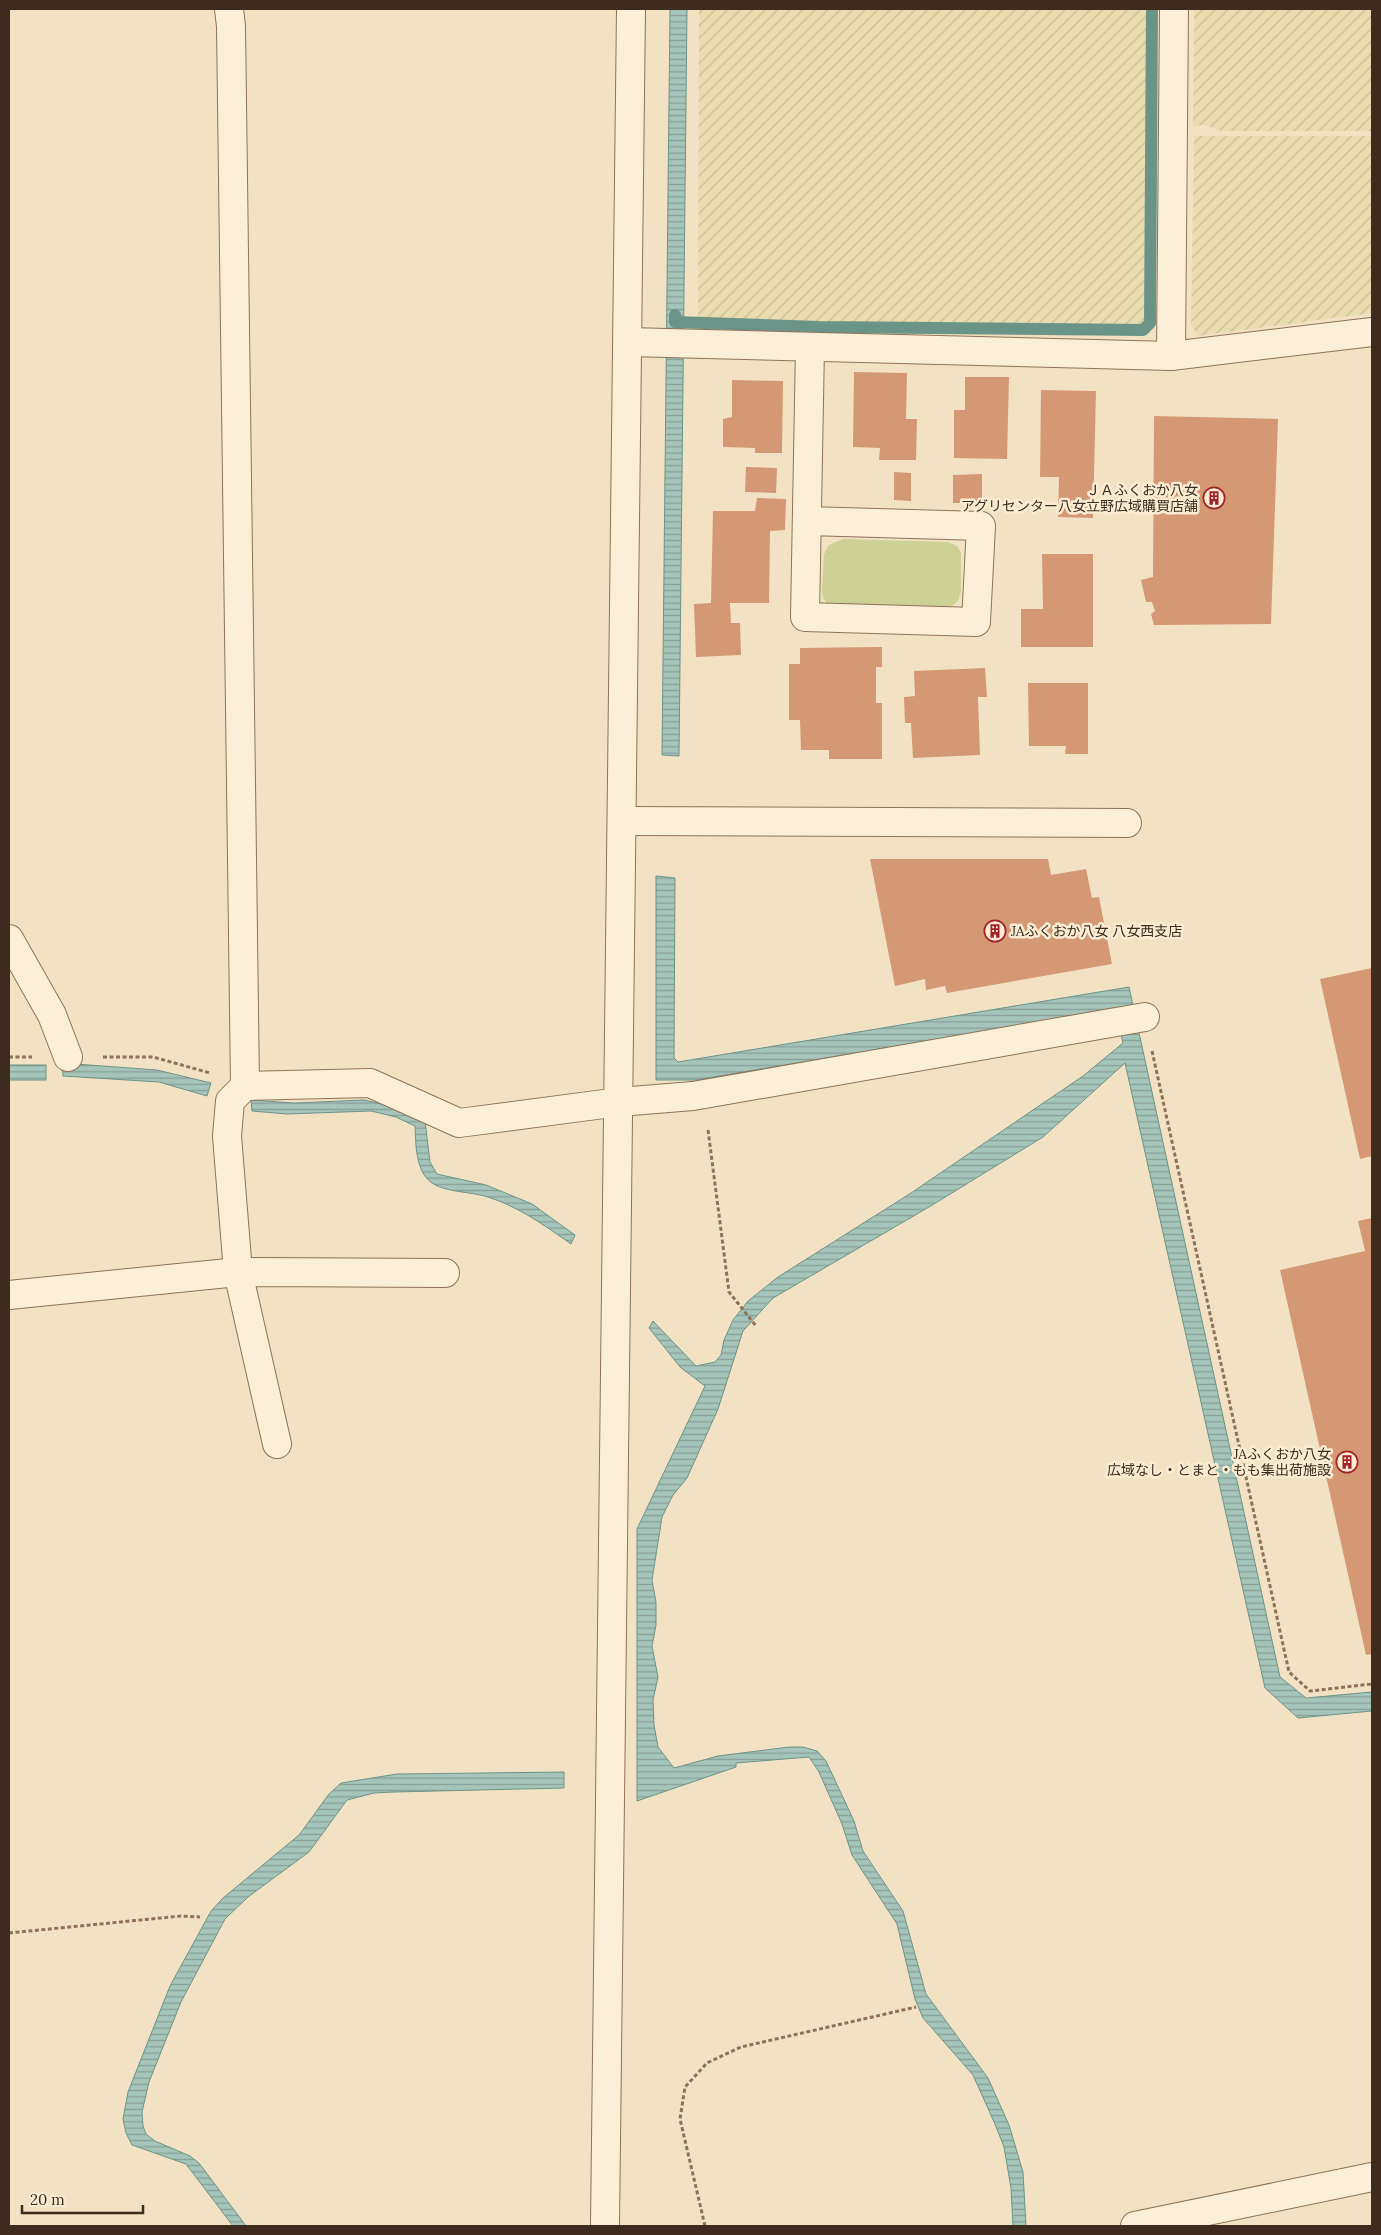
<svg xmlns="http://www.w3.org/2000/svg" width="1381" height="2235" font-family="Lora,'Noto Sans JP',serif">
<defs>
<pattern id="farmland-furrows" width="10" height="10" patternUnits="userSpaceOnUse" patternTransform="scale(1.25)"><rect width="10" height="10" fill="#e9dcaf"/><path d="M-1 1l2-2M0 10L10 0M9 11l2-2" fill="none" stroke="#c9bd96"/></pattern>
<pattern id="water-rules" width="6" height="5" patternUnits="userSpaceOnUse" patternTransform="scale(1.25)"><rect width="6" height="5" fill="#a5c4ba"/><path d="M0 2.5h6" fill="none" stroke="#889f97"/></pattern>
</defs>
<rect width="100%" height="100%" fill="#f2e2c3"/>
<g fill="url(#farmland-furrows)">
<path d="M 699,9 L 1147,9 L 1146,332 L 698,327 Z"/>
<path d="M 1194,9 L 1372,9 L 1372,131 L 1221,131 L 1204,125 L 1193,126 Z"/>
<path d="M 1194,136 L 1372,136 L 1372,313 L 1198,336 L 1191,325 Z"/>
</g>
<path fill="#cdd195" d="M 843,539 L 948,542 L 957,546 L 961,553 L 961,591 L 958,601 L 948,609 L 830,607 L 823,598 L 822,591 L 824,554 L 829,545 Z"/>
<g fill="url(#water-rules)" stroke="#6b9488">
<path d="M 670,9 L 687,9 L 679,756 L 662,755 Z"/>
<path d="M 656,876 L 675,878 L 674,1058 L 678,1062 L 1129,987 L 1280,1677 L 1306,1698 L 1372,1692 L 1372,1711 L 1298,1718 L 1265,1688 L 1125,1063 L 1043,1137 L 929,1207 L 773,1298 L 743,1331 L 718,1409 L 687,1478 L 673,1495 L 662,1517 L 659,1536 L 652,1580 L 656,1602 L 656,1625 L 652,1646 L 658,1677 L 653,1700 L 654,1725 L 658,1747 L 674,1768 L 718,1756 L 789,1747 L 803,1747 L 817,1751 L 826,1761 L 854,1821 L 863,1851 L 903,1911 L 926,1994 L 988,2078 L 1009,2125 L 1023,2172 L 1026,2226 L 1013,2226 L 1011,2188 L 1004,2147 L 995,2124 L 973,2075 L 923,2018 L 915,1999 L 897,1924 L 852,1855 L 842,1824 L 819,1772 L 809,1757 L 736,1763 L 736,1767 L 637,1801 L 637,1529 L 705,1386 L 680,1367 L 649,1328 L 653,1321 L 696,1366 L 715,1362 L 721,1355 L 724,1340 L 733,1320 L 748,1301 L 778,1277 L 911,1193 L 1083,1076 L 1123,1043 L 1116,1014 L 1109,1010 L 696,1080 L 656,1080 Z"/>
<path d="M 62,1063 L 157,1070 L 211,1083 L 207,1096 L 159,1082 L 63,1076 Z"/>
<rect x="9" y="1065" width="37" height="15"/>
<path d="M 251,1100 L 294,1103 L 364,1100 L 400,1108 L 425,1121 L 430,1162 L 437,1174 L 486,1185 L 532,1204 L 575,1235 L 571,1244 C 544,1225 519,1207 488,1197 C 473,1192 444,1192 432,1183 C 415,1171 416,1144 415,1126 L 396,1117 L 371,1111 L 287,1114 L 252,1111 Z"/>
<path d="M 564,1772 L 564,1788 L 394,1792 L 374,1793 L 347,1800 L 309,1852 L 248,1897 L 225,1919 L 181,2002 L 149,2082 L 142,2112 L 143,2126 L 146,2134 L 155,2141 L 190,2156 L 199,2163 L 246,2226 L 233,2226 L 186,2164 L 132,2145 L 126,2133 L 123,2119 L 128,2092 L 170,1986 L 211,1911 L 223,1898 L 299,1835 L 329,1794 L 341,1783 L 397,1774 Z"/>
</g>
<g fill="none" stroke-linecap="round" stroke-linejoin="round">
<path stroke="#6b9488" stroke-width="12" d="M 675,315 L 675,322 L 819,327 L 1143,330 L 1150,323 L 1152,9"/>
</g>
<g fill="#d49875">
<path d="M 854,372 L 907,373 L 906,419 L 917,419 L 916,460 L 879,460 L 880,448 L 853,447 Z"/>
<path d="M 965,377 L 1009,377 L 1007,459 L 954,458 L 954,410 L 965,410 Z"/>
<path d="M 732,380 L 783,381 L 782,453 L 755,453 L 755,448 L 723,447 L 723,419 L 732,417 Z"/>
<path d="M 1041,390 L 1096,391 L 1093,518 L 1058,517 L 1059,477 L 1040,477 Z"/>
<path d="M 1154,416 L 1278,419 L 1271,624 L 1154,625 L 1151,614 L 1155,611 L 1152,602 L 1146,602 L 1141,580 L 1153,577 Z"/>
<path d="M 746,467 L 777,468 L 776,493 L 745,492 Z"/>
<path d="M 894,472 L 911,473 L 911,501 L 894,500 Z"/>
<path d="M 982,474 L 982,503 L 953,503 L 953,475 Z"/>
<path d="M 757,498 L 786,499 L 785,530 L 770,531 L 769,603 L 730,603 L 731,623 L 740,623 L 741,655 L 696,657 L 694,604 L 711,603 L 713,511 L 755,511 Z"/>
<path d="M 1042,554 L 1093,554 L 1093,647 L 1021,647 L 1021,609 L 1043,609 Z"/>
<path d="M 882,647 L 882,667 L 876,667 L 876,703 L 882,703 L 882,759 L 829,759 L 829,750 L 801,750 L 800,720 L 789,720 L 789,664 L 800,664 L 800,648 Z"/>
<path d="M 985,668 L 987,697 L 978,697 L 980,755 L 913,758 L 911,723 L 905,723 L 904,697 L 915,696 L 914,671 Z"/>
<path d="M 1028,683 L 1088,683 L 1088,754 L 1065,754 L 1066,746 L 1029,746 Z"/>
<path d="M 870,859 L 1048,859 L 1051,875 L 1086,869 L 1092,898 L 1099,897 L 1112,964 L 947,993 L 945,986 L 926,990 L 925,979 L 895,986 Z"/>
<path d="M 1372,968 L 1372,1156 L 1360,1159 L 1320,979 Z"/>
<path d="M 1372,1218 L 1372,1654 L 1366,1655 L 1280,1270 L 1365,1251 L 1358,1221 Z"/>
</g>
<g fill="none" stroke-linecap="round" stroke-linejoin="round">
<g stroke="#8e7257" stroke-width="30">
<g id="minor">
<path d="M 628,342 L 1171,356 L 1372,332"/>
<path d="M 1171,356 L 1174,9"/>
<path d="M 807,521 L 981,526 L 976,622 L 805,617 L 810,347"/>
<path d="M 622,821 L 1127,823"/>
<path d="M 9,939 L 52,1015 L 68,1057"/>
<path d="M 245,1086 L 370,1083 L 459,1123 L 619,1102 L 693,1096 L 1145,1017"/>
<path d="M 9,1295 L 238,1272 L 227,1136 L 230,1101 L 245,1086 L 231,26 L 229,9"/>
<path d="M 277,1444 L 238,1272 L 445,1273"/>
<path d="M 605,2226 L 631,9"/>
<path d="M 1135,2226 L 1372,2177"/>
</g>
</g>
<g stroke="#8e7257" stroke-width="3" stroke-dasharray="4 2.5" stroke-linecap="butt">
<path d="M 1152,1051 L 1289,1672 L 1310,1691 L 1372,1684"/>
<path d="M 9,1057 L 32,1057"/>
<path d="M 103,1057 L 153,1057 L 210,1073"/>
<path d="M 708,1130 L 729,1292 L 756,1326"/>
<path d="M 9,1933 L 181,1916 L 200,1917"/>
<path d="M 705,2226 L 680,2119 L 685,2087 L 707,2063 L 741,2047 L 916,2007"/>
</g>
<use href="#minor" stroke="#fcefd7" stroke-width="28"/>
</g>
<defs>
<g id="building-ring" transform="scale(1.125)"><circle r="9.5" fill="#f9ecd3" stroke="#a32229" stroke-width="1.5"/><path d="M-4-6H4V6H1V3H-1V6H-4ZM-2.5-4.3h1.7v1.8h-1.7ZM.8-4.3h1.7v1.8H.8ZM-2.5-1h1.7V.8h-1.7ZM.8-1h1.7V.8H.8Z" fill="#a32229"/></g>
</defs>
<g fill-rule="evenodd">
<use href="#building-ring" x="1214" y="498"/>
<use href="#building-ring" x="995" y="931"/>
<use href="#building-ring" x="1347" y="1462"/>
</g>
<g text-anchor="middle" dominant-baseline="central" stroke-width="5" stroke-linejoin="round" paint-order="stroke">
<g font-size="14" fill="#3d2b1d" stroke="#f9ecd3" text-anchor="end">
<text x="1198" y="490">ＪＡふくおか八女<tspan x="1198" dy="16">アグリセンター八女立野広域購買店舗</tspan></text>
<text x="1011" y="931" text-anchor="start">JAふくおか八女 八女西支店</text>
<text x="1331" y="1454">JAふくおか八女<tspan x="1331" dy="16">広域なし・とまと・もも集出荷施設</tspan></text>
</g>
</g>
<rect width="1381" height="2235" fill="none" stroke="#3d2b1d" stroke-width="20"/>
<path d="M22 2205v8h121v-8" fill="none" stroke="#3d2b1d" stroke-width="2.5"/>
<text x="30" y="2205" font-size="15" fill="#3d2b1d" stroke="#f9ecd3" stroke-width="4" paint-order="stroke">20 m</text>
</svg>
